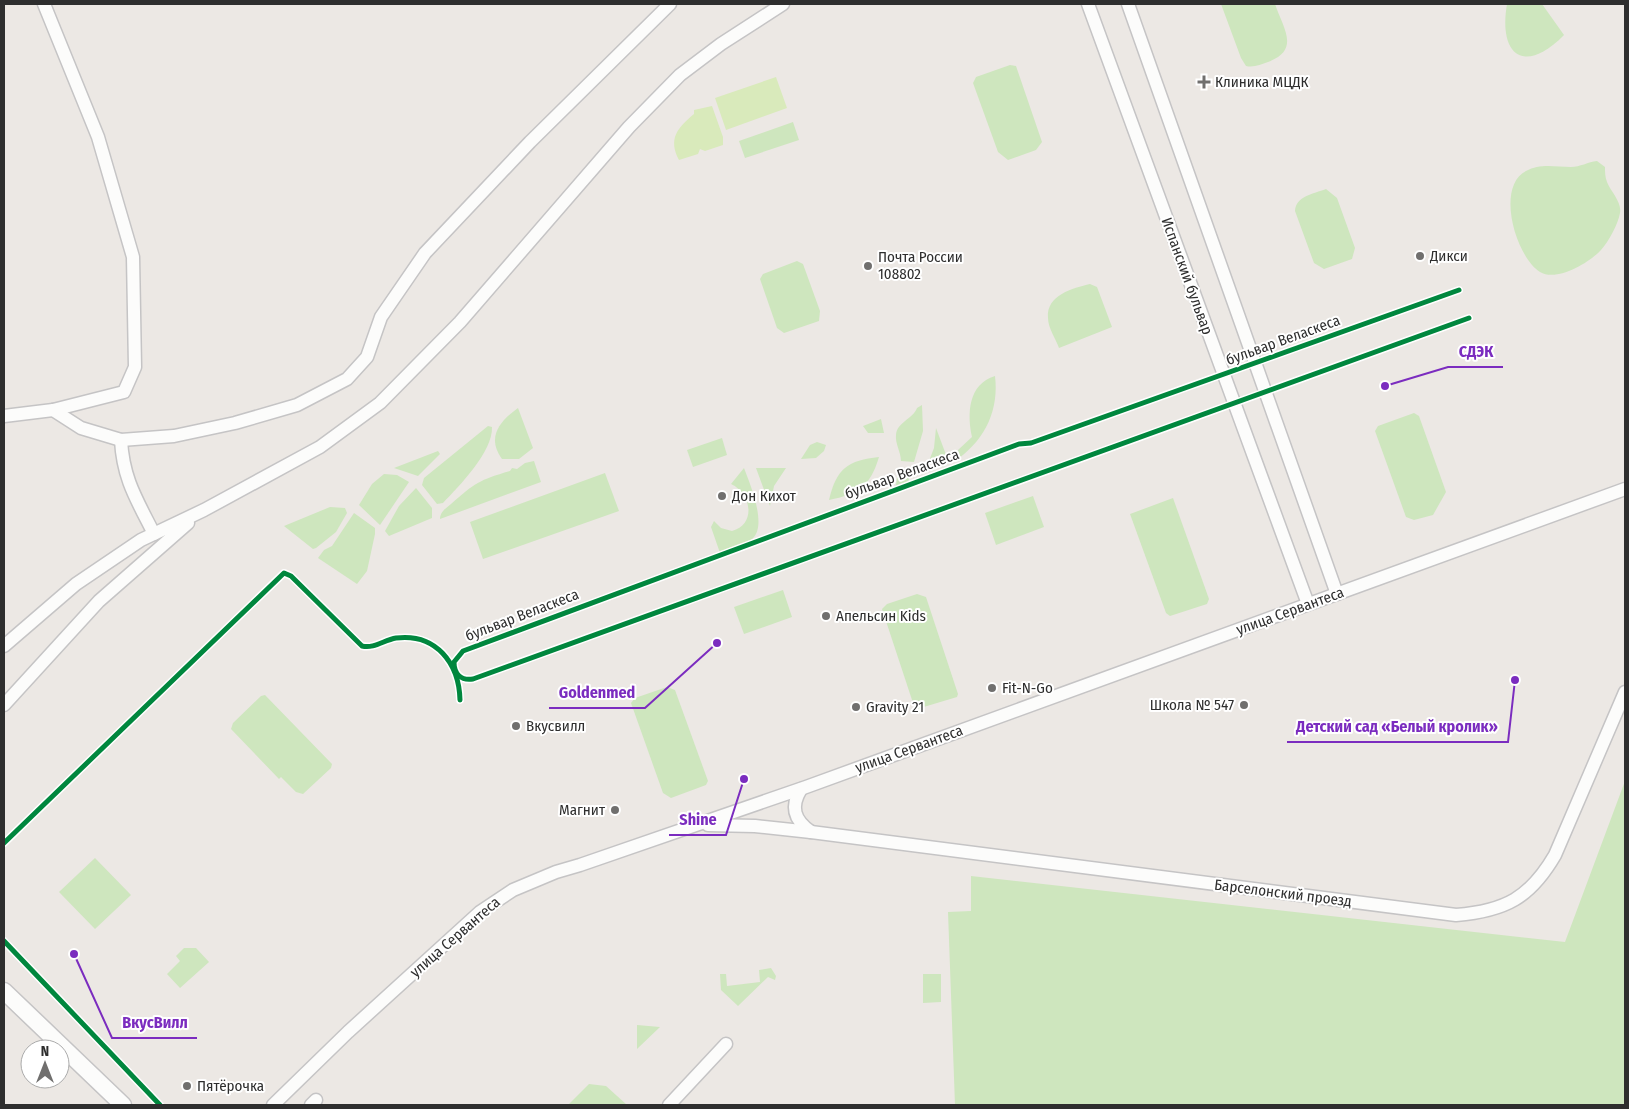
<svg xmlns="http://www.w3.org/2000/svg" width="1629" height="1109" font-family="'Fira Sans Condensed',sans-serif">
<rect width="100%" height="100%" fill="#ece8e4"/>
<g fill="#cee6be">
<path d="M 1221,4 L 1275,4 C 1283,28 1301,50 1268,62 C 1261,64 1254,68 1246,66 L 1241,58 Z"/>
<path d="M 1507,4 L 1542,4 L 1564,35 C 1525,75 1498,56 1507,4 Z"/>
<path d="M 1010,65 L 1016,66 L 1042,142 L 1036,150 L 1008,160 L 998,152 L 973,83 L 976,77 Z"/>
<path d="M 793,122 L 799,140 L 745,158 L 739,141 Z"/>
<path d="M 1597,161 L 1605,167 C 1605,172 1605,177 1607,182 C 1611,192 1622,202 1620,213 C 1618,224 1609,241 1601,250 C 1589,263 1557,282 1540,272 C 1516,257 1495,187 1526,171 C 1540,163 1556,167 1571,167 C 1580,167 1588,162 1597,161 Z"/>
<path d="M 1326,189 L 1337,198 L 1355,248 L 1352,259 L 1324,269 L 1314,263 L 1295,211 C 1296,196 1313,194 1326,189 Z"/>
<path d="M 797,261 L 803,264 L 820,311 L 819,321 L 784,333 L 777,328 L 760,279 L 763,274 Z"/>
<path d="M 1090,284 L 1097,287 L 1112,327 L 1059,348 C 1056,339 1048,328 1048,318 C 1046,295 1073,288 1090,284 Z"/>
<path d="M 995,376 C 999,409 986,438 959,458 L 958,450 L 972,437 C 967,414 968,384 995,376 Z"/>
<path d="M 922,405 L 923,431 L 914,462 L 901,461 C 901,452 895,444 896,435 C 897,422 913,419 917,408 Z"/>
<path d="M 518,408 L 533,448 L 519,459 L 502,459 C 486,437 500,421 518,408 Z"/>
<path d="M 1414,413 L 1419,416 L 1446,492 L 1433,515 L 1414,520 L 1406,517 L 1375,431 L 1378,426 Z"/>
<path d="M 881,419 L 884,433 L 868,433 L 863,426 Z"/>
<path d="M 488,426 L 492,427 C 493,452 459,486 443,503 L 437,504 L 422,485 L 424,478 Z"/>
<path d="M 936,428 L 948,460 L 929,461 L 934,448 Z"/>
<path d="M 722,438 L 727,455 L 693,467 L 687,450 Z"/>
<path d="M 817,442 L 826,445 L 824,451 L 816,458 L 801,459 L 810,445 Z"/>
<path d="M 438,451 L 440,454 L 418,476 L 394,468 Z"/>
<path d="M 879,457 C 870,487 858,494 829,500 C 836,469 848,460 879,457 Z"/>
<path d="M 534,461 L 541,482 L 440,519 C 440,512 446,508 451,504 C 475,483 479,480 510,471 L 512,468 L 517,469 L 525,463 Z"/>
<path d="M 744,468 C 750,484 768,526 752,539 C 744,546 730,549 720,553 L 711,527 L 714,521 L 721,528 L 732,531 C 757,524 751,493 731,484 Z"/>
<path d="M 756,468 L 786,468 L 774,486 L 770,506 Z"/>
<path d="M 899,470 L 912,470 L 907,485 L 895,489 Z"/>
<path d="M 605,473 L 619,511 L 483,559 L 470,522 Z"/>
<path d="M 384,474 L 397,475 L 409,482 L 380,525 L 359,505 L 372,484 Z"/>
<path d="M 416,488 L 432,508 L 432,518 L 389,536 L 385,531 L 399,506 Z"/>
<path d="M 1033,496 L 1044,527 L 996,545 L 985,513 Z"/>
<path d="M 1173,498 L 1209,599 L 1207,604 L 1170,616 L 1166,613 L 1130,514 Z"/>
<path d="M 330,507 L 345,508 L 347,513 L 336,532 L 316,548 L 313,549 L 284,526 Z"/>
<path d="M 354,513 L 375,528 L 375,534 L 367,571 L 357,584 L 318,558 L 324,550 L 332,546 Z"/>
<path d="M 783,590 L 792,617 L 744,634 L 734,607 Z"/>
<path d="M 917,594 L 926,597 L 958,694 L 957,697 L 917,709 L 914,706 L 882,609 L 887,604 Z"/>
<path d="M 667,687 L 675,690 L 708,781 L 706,785 L 671,798 L 663,793 L 631,703 L 635,698 Z"/>
<path d="M 265,695 L 332,764 L 331,768 L 303,794 L 296,792 L 281,777 L 279,779 L 231,729 L 233,723 L 261,696 Z"/>
<path d="M 1625,781 L 1625,1105 L 955,1105 L 948,912 L 971,911 L 971,876 L 1565,942 Z"/>
<path d="M 95,858 L 131,895 L 95,929 L 59,892 Z"/>
<path d="M 184,948 L 196,948 L 209,962 L 180,988 L 167,974 L 180,961 L 176,956 Z"/>
<path d="M 771,968 L 776,976 L 775,980 L 768,977 L 738,1006 L 721,990 L 720,974 L 726,974 L 727,986 L 760,982 L 759,970 Z"/>
<path d="M 923,974 L 941,974 L 941,1002 L 923,1003 Z"/>
<path d="M 637,1025 L 660,1027 L 637,1049 Z"/>
<path d="M 589,1084 L 606,1086 L 627,1105 L 568,1105 Z"/>
</g>
<g fill="#d9eabb">
<path d="M 776,77 L 787,108 L 726,130 L 715,98 Z"/>
<path d="M 712,106 L 723,137 L 723,145 L 705,151 L 700,149 L 698,154 L 679,160 C 668,139 677,128 694,114 L 694,110 Z"/>
</g>
<g fill="none" stroke-linecap="round" stroke-linejoin="round">
<g stroke="#c5c4c5" stroke-width="15">
<g id="minor">
<path d="M 1088,4 L 1308,604"/>
<path d="M 1128,4 L 1337,594"/>
<path d="M 53,410 L 81,428 L 121,440 L 174,436 L 235,423 L 297,405 L 347,379 L 367,357 L 381,317 L 425,253 L 530,142 L 670,4"/>
<path d="M 4,416 L 53,410 L 124,392 L 135,367 L 133,257 L 98,137 L 44,4"/>
<path d="M 121,440 C 123,479 137,500 154,534"/>
<path d="M 4,646 L 76,584 L 141,540 L 204,510 L 320,447 L 380,403 L 460,322 L 629,127 L 680,75 L 721,44 L 783,4"/>
<path d="M 4,705 L 99,601 L 188,523"/>
<path d="M 801,789 C 790,807 794,820 811,832"/>
<path d="M 708,825 L 755,826 L 811,832 L 1456,915 C 1505,911 1530,898 1555,855 L 1625,692"/>
<path d="M 273,1105 L 348,1032 L 480,912 L 513,890 L 556,872 L 580,865 L 806,787 L 1625,489"/>
<path d="M 311,1105 L 316,1100"/>
<path d="M 669,1105 L 726,1044"/>
</g>
</g>
<g stroke="#c5c4c5" stroke-width="19">
<path id="tertiary" d="M 4,991 L 123,1105"/>
</g>
<use href="#minor" stroke="#fcfcfb" stroke-width="12"/>
<use href="#tertiary" stroke="#fcfcfb" stroke-width="16"/>
<g stroke="#fff" stroke-width="8">
<g id="cycleway">
<path d="M 1459,290 L 1031,443 L 1019,444 L 463,651 L 454,662 C 454,674 461,681 473,679 L 1469,318"/>
<path d="M 4,843 L 284,573 L 291,576 L 362,646 C 374,649 384,640 396,638 C 436,633 459,663 460,700"/>
<path d="M 4,941 L 160,1105"/>
</g>
</g>
<use href="#cycleway" stroke="#00873e" stroke-width="5"/>
</g>
<g fill="#706f6e" stroke="#fff" stroke-width="2">
<path d="M1201.5 74.5h5v5h5v5h-5v5h-5v-5h-5v-5h5z"/>
<circle cx="1420" cy="256" r="5"/>
<circle cx="868" cy="266" r="5"/>
<circle cx="722" cy="496" r="5"/>
<circle cx="826" cy="616" r="5"/>
<circle cx="992" cy="688" r="5"/>
<circle cx="1244" cy="705" r="5"/>
<circle cx="856" cy="707" r="5"/>
<circle cx="516" cy="726" r="5"/>
<circle cx="615" cy="810" r="5"/>
<circle cx="187" cy="1086" r="5"/>
</g>
<g text-anchor="middle" dominant-baseline="central" stroke-width="4" stroke-linejoin="round" paint-order="stroke">
<g font-size="15" fill="#2e2e2e" stroke="#fff" text-anchor="start">
<text x="1215" y="82">Клиника МЦДК</text>
<text x="1430" y="256">Дикси</text>
<text x="878" y="257">Почта России<tspan x="878" dy="17">108802</tspan></text>
<text x="732" y="496">Дон Кихот</text>
<text x="836" y="616">Апельсин Kids</text>
<text x="1002" y="688">Fit-N-Go</text>
<text x="1234" y="705" text-anchor="end">Школа № 547</text>
<text x="866" y="707">Gravity 21</text>
<text x="526" y="726">Вкусвилл</text>
<text x="605" y="810" text-anchor="end">Магнит</text>
<text x="197" y="1086">Пятёрочка</text>
</g>
<g font-size="15" fill="#2e2e2e" stroke="#fff">
<text transform="translate(1187 276) rotate(70)">Испанский бульвар</text>
<text transform="translate(1283 340) rotate(-20)">бульвар Веласкеса</text>
<text transform="translate(902 474) rotate(-20)">бульвар Веласкеса</text>
<text transform="translate(1290 611) rotate(-20)">улица Сервантеса</text>
<text transform="translate(522 615) rotate(-21)">бульвар Веласкеса</text>
<text transform="translate(909 749) rotate(-20)">улица Сервантеса</text>
<text transform="translate(1283 893) rotate(7)">Барселонский проезд</text>
<text transform="translate(455 937) rotate(-41)">улица Сервантеса</text>
</g>
</g>
<path fill="none" stroke="#7b2cbf" stroke-width="2" d="M1385 386L1448 367H1503M717 643L645 708H549M1515 680L1508 742H1287M744 779L726 835H669M74 954L112 1038H197"/>
<g fill="#7b2cbf" stroke="#fff" stroke-width="2">
<circle cx="1385" cy="386" r="5"/>
<circle cx="717" cy="643" r="5"/>
<circle cx="1515" cy="680" r="5"/>
<circle cx="744" cy="779" r="5"/>
<circle cx="74" cy="954" r="5"/>
</g>
<g font-size="16" text-anchor="middle" font-weight="bold" fill="#7b2cbf" stroke="#fff" stroke-width="4" stroke-linejoin="round" paint-order="stroke">
<text x="1476" y="357">СДЭК</text>
<text x="597" y="698">Goldenmed</text>
<text x="1397" y="732">Детский сад «Белый кролик»</text>
<text x="698" y="825">Shine</text>
<text x="155" y="1028">ВкусВилл</text>
</g>
<rect width="1629" height="1109" fill="none" stroke="#2e2e2e" stroke-width="10"/>
<g transform="translate(45 1064)"><circle r="24" fill="#ffffff" stroke="#ababab"/>
<path d="M0-4L9 19L0 12L-9 19Z" fill="#706f6e"/>
<text y="-8" font-size="14" font-weight="bold" text-anchor="middle" fill="#2e2e2e">N</text>
</g>
</svg>
